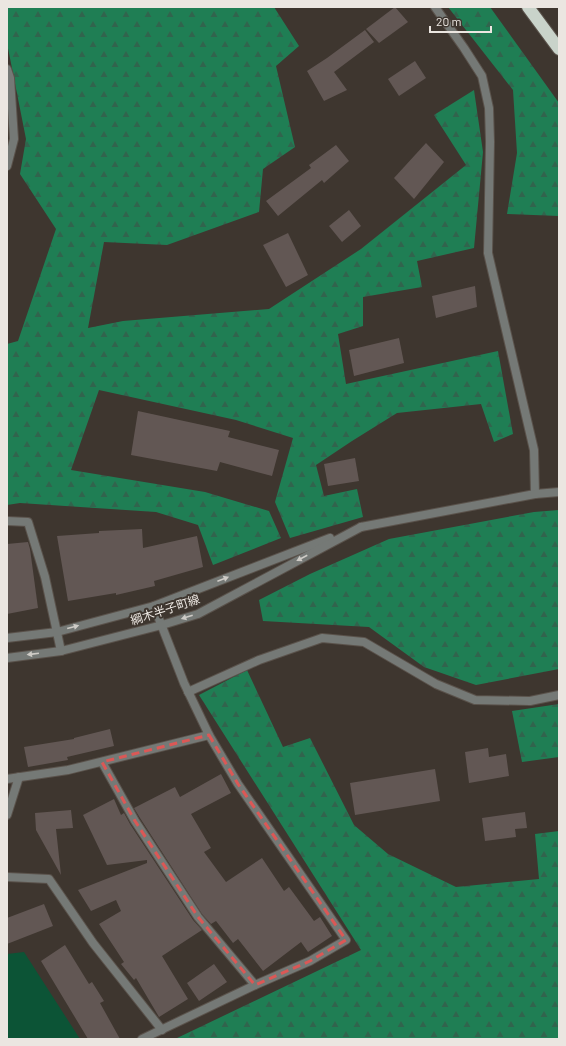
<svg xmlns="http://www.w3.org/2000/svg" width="566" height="1046" font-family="Barlow,'Noto Sans JP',sans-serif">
<defs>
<pattern id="forest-firs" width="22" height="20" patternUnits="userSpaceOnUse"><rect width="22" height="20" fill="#1f7e54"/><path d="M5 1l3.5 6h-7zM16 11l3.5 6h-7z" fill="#31644d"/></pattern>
</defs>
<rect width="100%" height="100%" fill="#3e362f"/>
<g fill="url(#forest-firs)">
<path d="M 7,7 L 274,7 L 299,46 L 276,66 L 295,147 L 263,169 L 259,212 L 167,245 L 104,242 L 88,328 L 123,321 L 269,309 L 361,249 L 466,165 L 434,115 L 474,90 L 483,152 L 474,248 L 417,261 L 422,287 L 363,297 L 363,326 L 338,334 L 346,384 L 498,351 L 513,434 L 494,442 L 481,404 L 397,413 L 352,441 L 316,465 L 324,496 L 357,489 L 363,517 L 290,538 L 275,502 L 293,438 L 236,420 L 99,390 L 71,470 L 205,492 L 269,511 L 281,538 L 213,565 L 198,525 L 156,512 L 20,503 L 7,505 L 7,344 L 18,341 L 56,229 L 20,174 L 26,139 L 7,43 Z"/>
<path d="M 448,7 L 490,7 L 559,103 L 559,216 L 507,214 L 517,153 L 513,90 Z"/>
<path d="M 559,510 L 559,669 L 476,685 L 424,667 L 369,627 L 263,621 L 259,600 L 310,574 L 389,539 L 534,512 Z"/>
<path d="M 247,670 L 283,747 L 310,738 L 354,825 L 388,854 L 456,887 L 539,879 L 535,834 L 559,831 L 559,1039 L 175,1039 L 361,950 L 199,695 Z"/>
<path d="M 559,704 L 559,757 L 522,762 L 512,711 Z"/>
</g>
<path fill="#0c5436" d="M 24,952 L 80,1039 L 7,1039 L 7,954 Z"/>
<g fill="#625754">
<path d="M 395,7 L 408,22 L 379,43 L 366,29 Z"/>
<path d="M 365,30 L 374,42 L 334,72 L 347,90 L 324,101 L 307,71 L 327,58 Z"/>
<path d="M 415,61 L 426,78 L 399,96 L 388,79 Z"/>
<path d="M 426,143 L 444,162 L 414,199 L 394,178 Z"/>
<path d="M 336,145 L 349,161 L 324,183 L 322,180 L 278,216 L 266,201 L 311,168 L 309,165 Z"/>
<path d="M 349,210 L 361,226 L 342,242 L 329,226 Z"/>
<path d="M 288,233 L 308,275 L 286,287 L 263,245 Z"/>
<path d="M 475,286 L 477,307 L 436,318 L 432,296 Z"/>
<path d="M 399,338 L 404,363 L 354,376 L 349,350 Z"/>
<path d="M 138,411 L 230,431 L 228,437 L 279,450 L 272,476 L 220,462 L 217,471 L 131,455 Z"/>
<path d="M 355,458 L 359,481 L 328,486 L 324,464 Z"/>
<path d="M 142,529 L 143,548 L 197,536 L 203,567 L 154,581 L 155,586 L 116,595 L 116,593 L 68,601 L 57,536 L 99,533 L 99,531 Z"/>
<path d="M 28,542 L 30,549 L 38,608 L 7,614 L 7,544 Z"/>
<path d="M 110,729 L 114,746 L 67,757 L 68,760 L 28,767 L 24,747 L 74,739 L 74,738 Z"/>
<path d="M 488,748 L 489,757 L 506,754 L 509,776 L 469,783 L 465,752 Z"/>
<path d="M 435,769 L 440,801 L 355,815 L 350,783 Z"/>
<path d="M 221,774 L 231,793 L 191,814 L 211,848 L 204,852 L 226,882 L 262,858 L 284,891 L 289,887 L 314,921 L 320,917 L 332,936 L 308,952 L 301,942 L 263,971 L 238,939 L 233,943 L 216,921 L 211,924 L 202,914 L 140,818 L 134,808 L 175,787 L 180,797 Z"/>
<path d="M 114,799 L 121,815 L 124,813 L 130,824 L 193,920 L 202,930 L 162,956 L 188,999 L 159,1017 L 136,978 L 134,980 L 121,964 L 124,962 L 99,924 L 121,911 L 116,900 L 91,911 L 78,890 L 147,863 L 147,860 L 107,865 L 83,815 Z"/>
<path d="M 71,810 L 73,828 L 56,829 L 61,875 L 36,830 L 35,813 Z"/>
<path d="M 525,812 L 527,828 L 515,829 L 516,837 L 485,841 L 482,818 Z"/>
<path d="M 44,904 L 53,926 L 7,944 L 7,918 Z"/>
<path d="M 65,945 L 89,984 L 92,982 L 104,1001 L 100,1003 L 120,1039 L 88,1039 L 41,961 Z"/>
<path d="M 214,964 L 227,982 L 199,1001 L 187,983 Z"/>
</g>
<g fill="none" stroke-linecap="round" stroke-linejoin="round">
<g stroke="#5a524b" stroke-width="10">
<path id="service" d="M 188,692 L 259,660 L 322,638 L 364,642 L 436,684 L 475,700 L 530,701 L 559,695"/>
</g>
<g stroke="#5a524b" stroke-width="10">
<g id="minor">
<path d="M 435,7 L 464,48 L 482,76 L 489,108 L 490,142 L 488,253 L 534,450 L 535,494"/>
<path d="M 7,69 L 10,78 L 14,139 L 7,166"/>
<path d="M 7,521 L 28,522 L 45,577 L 61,651"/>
<path d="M 361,527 L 535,494 L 559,492"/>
<path d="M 102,762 L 135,821 L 198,917 L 255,985"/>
<path d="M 7,779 L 68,770 L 209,735"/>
<path d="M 7,815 L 19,777"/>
<path d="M 7,877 L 49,879 L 93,943 L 162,1030"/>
<path d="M 142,1039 L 255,985 L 310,961 L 346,940 L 238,784 L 209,735 L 184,683 L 154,606"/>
</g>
</g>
<g stroke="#5a524b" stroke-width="10">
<g id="tertiary">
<path d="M 7,638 L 57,632 L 154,606 L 330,538"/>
<path d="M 7,658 L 61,651 L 162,625 L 198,614 L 361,527"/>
</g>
</g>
<g stroke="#5a524b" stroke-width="14">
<path id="motorway" d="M 528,7 L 559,49"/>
</g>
<use href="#service" stroke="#757976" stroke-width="8"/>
<use href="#minor" stroke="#757976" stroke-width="8"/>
<use href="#tertiary" stroke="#757976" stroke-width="8"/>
<use href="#motorway" stroke="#c9d3ca" stroke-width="12"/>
</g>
<defs><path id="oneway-solid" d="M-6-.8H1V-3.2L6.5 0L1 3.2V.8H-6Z"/></defs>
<g fill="#cecbc6">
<use href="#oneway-solid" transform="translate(302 558) rotate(152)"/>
<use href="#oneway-solid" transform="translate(223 579) rotate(-21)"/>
<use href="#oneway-solid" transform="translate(187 617) rotate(162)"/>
<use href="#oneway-solid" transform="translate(73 627) rotate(-15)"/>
<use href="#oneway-solid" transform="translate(33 654) rotate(173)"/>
</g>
<path fill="none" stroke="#db5856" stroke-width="3" stroke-dasharray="8 5" stroke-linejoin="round" d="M 209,735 L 238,784 L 346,940 L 310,961 L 255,985 L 198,917 L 135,821 L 102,762 Z"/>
<g text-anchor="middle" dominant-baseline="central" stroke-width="4" stroke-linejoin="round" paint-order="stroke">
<g font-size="12" fill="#ebe6e1" stroke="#3e362f">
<text transform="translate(165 609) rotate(-18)">綱木半子町線</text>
</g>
</g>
<rect width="566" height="1046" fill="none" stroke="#ebe6e1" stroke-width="16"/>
<path d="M430 26v6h61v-6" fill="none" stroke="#ebe6e1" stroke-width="2"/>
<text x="436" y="26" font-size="12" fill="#ebe6e1" stroke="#3e362f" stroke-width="3" paint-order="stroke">20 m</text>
</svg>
